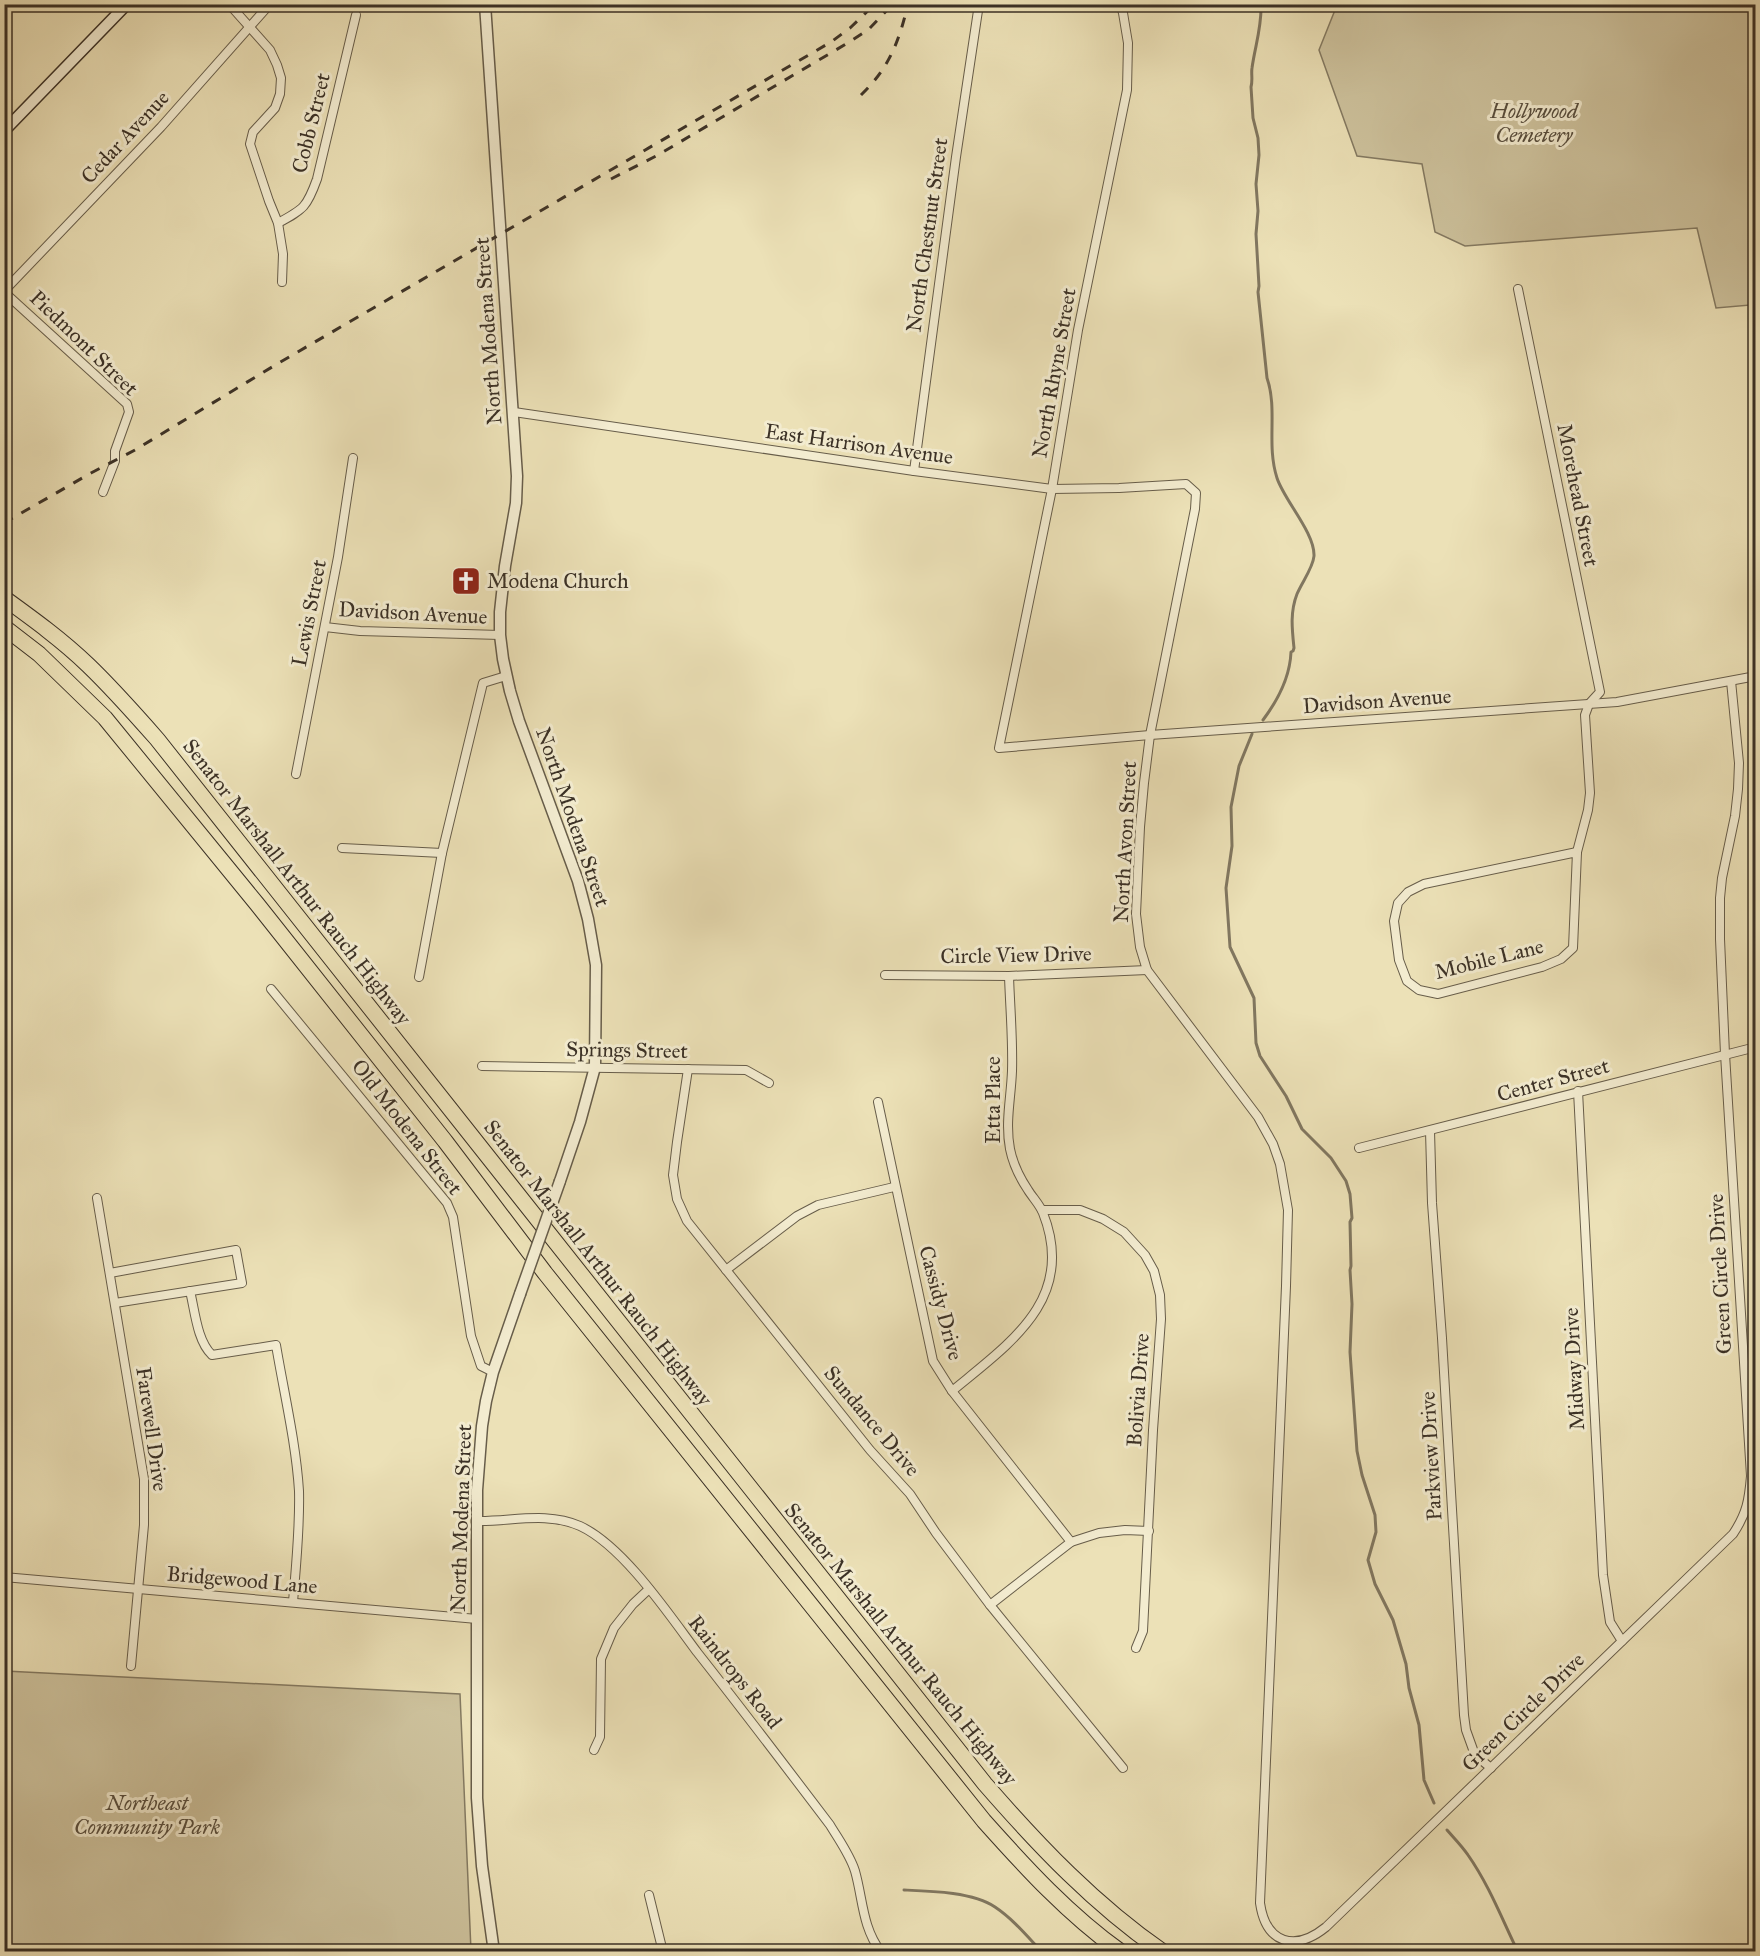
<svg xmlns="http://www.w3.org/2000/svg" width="1760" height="1956" font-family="'IM FELL Great Primer',serif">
<rect width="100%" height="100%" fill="#ece1b7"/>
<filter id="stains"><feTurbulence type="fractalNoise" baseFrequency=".00333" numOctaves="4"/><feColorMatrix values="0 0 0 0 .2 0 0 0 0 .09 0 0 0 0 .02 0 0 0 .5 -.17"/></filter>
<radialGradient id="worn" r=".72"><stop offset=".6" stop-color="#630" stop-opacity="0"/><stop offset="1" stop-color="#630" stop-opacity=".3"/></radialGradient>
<g fill="#cec39e" stroke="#847a62" stroke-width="1.5">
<path d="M 1337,5 L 1755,5 L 1755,343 L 1750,305 L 1716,308 L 1697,228 L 1465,246 L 1435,232 L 1422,164 L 1357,156 L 1319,50 Z"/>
<path d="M 5,1671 L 460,1694 L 471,1951 L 5,1951 Z"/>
</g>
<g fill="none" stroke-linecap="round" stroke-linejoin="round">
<g stroke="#817760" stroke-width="3">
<path d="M 1261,4 C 1262,27 1255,46 1252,68 C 1251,74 1253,80 1251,87 L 1253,118 L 1258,138 L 1259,155 L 1256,184 L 1258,211 L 1256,234 L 1259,286 L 1258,292 L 1267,378 C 1278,410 1266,444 1277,478 C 1284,500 1315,533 1314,556 C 1313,568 1302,582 1297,594 C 1290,612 1292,629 1294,648 L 1293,651 L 1291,652 C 1290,677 1278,700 1263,720"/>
<path d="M 1252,734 L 1239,766 L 1231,807 L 1232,846 L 1226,888 L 1230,947 L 1254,998 L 1256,1043 L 1260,1056 L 1286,1096 L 1302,1129 L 1331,1158 L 1346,1181 L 1350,1194 L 1352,1218 L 1350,1222 L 1351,1266 L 1350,1270 L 1352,1304 L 1350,1352 L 1357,1451 L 1362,1475 L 1375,1515 L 1376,1532 L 1368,1560 L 1375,1584 L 1393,1620 L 1406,1664 L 1409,1688 L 1419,1725 L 1424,1780 L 1434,1803"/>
<path d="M 1447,1830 C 1454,1838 1462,1846 1468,1855 C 1489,1885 1502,1919 1518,1952"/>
<path d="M 904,1890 C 930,1891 973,1892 995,1907 C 1013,1919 1027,1936 1042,1952"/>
</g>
<g stroke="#675d4a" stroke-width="10">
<g id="minor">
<path d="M 229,4 L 270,50 L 277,65 L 281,78 L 280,94 L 275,108 L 253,132 L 250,144 L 269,201 L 278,223 L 283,254 L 282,282"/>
<path d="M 1120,4 L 1123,13 L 1128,43 L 1127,90 L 1078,330 L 1052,489 L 999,748 L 1150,735 L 1617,702 L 1756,676"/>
<path d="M 278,223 C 304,209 307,207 317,179 L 356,15"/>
<path d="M 1518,289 L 1600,692 L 1589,704 L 1585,715 L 1590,793 L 1588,810 L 1577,852"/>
<path d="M 4,291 L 161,127 L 270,4"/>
<path d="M 4,292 L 127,404 L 129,412 L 115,451 L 115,461 L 103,492"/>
<path d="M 514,412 L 914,471 L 1052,489 L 1119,488 L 1186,484 L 1196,493 L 1195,509 L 1150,735 L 1144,783 L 1140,827 L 1136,914 L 1140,947 L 1147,970 L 1258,1117 L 1273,1144 L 1280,1164 L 1288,1210 L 1286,1286 L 1260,1903 C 1266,1944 1295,1952 1326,1927 L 1733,1534 C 1747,1513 1749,1500 1751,1476 L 1725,1054 L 1720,939 L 1720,898 L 1722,878 L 1735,816 L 1738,789 L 1739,763 L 1731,681"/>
<path d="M 914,471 L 956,157 L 979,4"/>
<path d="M 325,627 L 360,631 L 500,635"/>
<path d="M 296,774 L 338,557 L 353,458"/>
<path d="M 342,848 L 442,853"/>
<path d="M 1577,852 L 1573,948 L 1561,959 L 1542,967 L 1438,994 L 1419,990 L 1407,981 L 1399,960 L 1394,921 L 1398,903 L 1408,892 L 1424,884 Z"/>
<path d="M 885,975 L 1009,976 L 1147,970"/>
<path d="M 419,977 L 442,853 L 483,683 L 506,676"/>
<path d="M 271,989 L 447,1203 L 453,1217 L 471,1336 L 481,1366 L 493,1372"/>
<path d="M 482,1066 L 746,1070 L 769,1083"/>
<path d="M 688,1069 L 677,1142 L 673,1175 L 677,1199 L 687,1221 L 870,1450 L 910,1494 L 936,1533 L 990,1605 L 1123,1768"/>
<path d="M 1578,1091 L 1603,1575 L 1610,1622 L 1622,1641"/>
<path d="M 878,1102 L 933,1361 L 952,1391 L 1071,1542"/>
<path d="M 1430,1131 L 1432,1203 L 1442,1338 L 1464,1715 L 1466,1730 L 1475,1755 L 1491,1768"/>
<path d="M 1359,1148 L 1756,1047"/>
<path d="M 97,1198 L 144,1479 L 144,1525 L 131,1666"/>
<path d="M 1042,1210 L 1080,1210 L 1103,1219 L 1124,1232 L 1145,1255 L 1154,1271 L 1160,1295 L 1161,1319 L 1153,1430 L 1143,1631 L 1136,1648"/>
<path d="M 726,1270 L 797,1216 L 818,1205 L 894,1187"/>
<path d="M 110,1273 L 236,1250 L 242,1283 L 115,1303"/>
<path d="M 190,1291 C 195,1311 197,1341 212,1355 L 276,1345 C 284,1393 296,1443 299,1491 C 300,1528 296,1566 293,1602"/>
<path d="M 952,1391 C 1010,1343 1077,1299 1043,1213 C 1040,1205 1033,1198 1028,1190 C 1020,1178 1013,1164 1010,1149 C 1005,1122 1011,1098 1012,1071 C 1013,1040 1010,1007 1009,976"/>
<path d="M 476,1521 C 511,1522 546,1511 580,1526 C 623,1546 668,1613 697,1652 C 742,1709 786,1767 830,1825 C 839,1840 850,1855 855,1871 C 863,1899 862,1927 881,1952"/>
<path d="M 4,1577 L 477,1619"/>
<path d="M 990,1605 L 1071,1542 L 1099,1533 L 1125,1530 L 1149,1531"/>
<path d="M 594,1750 L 600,1737 L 601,1659 L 614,1628 L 633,1604 L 649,1589"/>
<path d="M 649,1895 L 663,1952"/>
</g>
</g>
<g stroke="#675d4a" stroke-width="13">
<g id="tertiary">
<path d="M 485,4 L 517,476 L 516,503 L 505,566 L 500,612 L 500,635 L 503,659 L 510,691 L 519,721 L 578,881 L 588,919 L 596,965 L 595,1067 L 580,1122 L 560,1181"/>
<path d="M 494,1952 L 482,1866 L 477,1798 L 477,1490 L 482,1426 L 486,1401 L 493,1372 L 520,1294"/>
</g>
</g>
<g stroke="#3b3126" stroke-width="13">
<path id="secondary" d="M 4,131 L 127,4"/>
</g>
<g stroke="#3b3126" stroke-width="17">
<g id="motorway">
<path d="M 4,598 C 33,619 62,640 88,665 C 112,688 135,714 157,739 L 985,1784 C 1039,1846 1095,1905 1163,1952"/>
<path d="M 4,627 L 39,654 L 105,718 L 257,904 L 445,1141 L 545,1273 L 984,1821 C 1026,1868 1069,1915 1121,1952"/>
</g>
</g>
<use href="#minor" stroke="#f3ecd0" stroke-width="8"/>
<use href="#tertiary" stroke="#f3ecd0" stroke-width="10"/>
<use href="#secondary" stroke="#f3ecd0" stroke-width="10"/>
<use href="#motorway" stroke="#ece1b7" stroke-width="15"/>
<g stroke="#3b3126" stroke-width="3" stroke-dasharray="10 10" stroke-linecap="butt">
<path d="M 861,95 C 889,68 899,42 908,4"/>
<path d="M 611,179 L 658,155 L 846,44 L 868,30 L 893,4"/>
<path d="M 4,523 L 91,473 L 135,450 L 277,364 L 831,42 L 850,28 L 875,4"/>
</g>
<g stroke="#675d4a" stroke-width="13" stroke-linecap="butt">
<path id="tertiary-bridge" d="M 520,1294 L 560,1181"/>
</g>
<use href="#tertiary-bridge" stroke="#f3ecd0" stroke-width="10"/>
</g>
<defs>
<g id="church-square" transform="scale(1.5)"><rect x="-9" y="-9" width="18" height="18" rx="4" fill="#8f2418" stroke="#f3ecd0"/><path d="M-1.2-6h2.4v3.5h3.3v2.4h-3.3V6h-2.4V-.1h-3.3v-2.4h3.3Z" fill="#fff"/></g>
</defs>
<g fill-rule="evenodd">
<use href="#church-square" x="466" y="581"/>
</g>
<g text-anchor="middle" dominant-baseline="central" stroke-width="6" stroke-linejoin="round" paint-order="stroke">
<g font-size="21" font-style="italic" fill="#584e3e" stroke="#f3ecd0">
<text x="1534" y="111">Hollywood<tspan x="1534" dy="24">Cemetery</tspan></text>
<text x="147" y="1803">Northeast<tspan x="147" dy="24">Community Park</tspan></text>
</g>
<g font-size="21" fill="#3b3126" stroke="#f3ecd0">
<text transform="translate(311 123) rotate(-76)">Cobb Street</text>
<text transform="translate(125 137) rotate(-47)">Cedar Avenue</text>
<text transform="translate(927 235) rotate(-82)">North Chestnut Street</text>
<text transform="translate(488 331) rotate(-94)">North Modena Street</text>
<text transform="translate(84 343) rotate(44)">Piedmont Street</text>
<text transform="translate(1054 373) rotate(-80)">North Rhyne Street</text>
<text transform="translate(859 444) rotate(8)">East Harrison Avenue</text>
<text transform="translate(1578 495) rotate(79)">Morehead Street</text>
<text transform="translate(309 613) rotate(-79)">Lewis Street</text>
<text transform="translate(413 613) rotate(3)">Davidson Avenue</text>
<text transform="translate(1377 701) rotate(-4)">Davidson Avenue</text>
<text transform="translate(573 817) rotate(71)">North Modena Street</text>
<text transform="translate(1125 842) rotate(-87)">North Avon Street</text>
<text transform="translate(297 882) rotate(52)">Senator Marshall Arthur Rauch Highway</text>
<text transform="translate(1016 955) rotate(-1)">Circle View Drive</text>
<text transform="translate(1489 959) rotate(-14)">Mobile Lane</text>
<text transform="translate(627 1050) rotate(1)">Springs Street</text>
<text transform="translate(1553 1080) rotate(-15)">Center Street</text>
<text transform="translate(993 1100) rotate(-90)">Etta Place</text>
<text transform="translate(407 1127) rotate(52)">Old Modena Street</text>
<text transform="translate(598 1263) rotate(52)">Senator Marshall Arthur Rauch Highway</text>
<text transform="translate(1720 1274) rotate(-93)">Green Circle Drive</text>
<text transform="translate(941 1303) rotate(75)">Cassidy Drive</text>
<text transform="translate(1574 1369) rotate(-93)">Midway Drive</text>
<text transform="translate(1138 1390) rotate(-86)">Bolivia Drive</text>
<text transform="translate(872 1421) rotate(50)">Sundance Drive</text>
<text transform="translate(152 1429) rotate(82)">Farewell Drive</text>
<text transform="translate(1431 1456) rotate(-93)">Parkview Drive</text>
<text transform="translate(461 1518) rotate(-88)">North Modena Street</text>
<text transform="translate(242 1580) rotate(5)">Bridgewood Lane</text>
<text transform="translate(901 1644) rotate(51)">Senator Marshall Arthur Rauch Highway</text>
<text transform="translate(735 1672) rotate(52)">Raindrops Road</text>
<text transform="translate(1523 1712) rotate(-44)">Green Circle Drive</text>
</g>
<g font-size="21" fill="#3b3126" stroke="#f3ecd0" text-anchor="start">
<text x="487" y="581">Modena Church</text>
</g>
</g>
<rect width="1760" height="1956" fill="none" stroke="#ece1b7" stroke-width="24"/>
<rect x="6" y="6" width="1748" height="1944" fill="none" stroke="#3b3126" stroke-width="3"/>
<rect x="12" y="12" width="1736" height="1932" fill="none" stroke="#3b3126" stroke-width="1.5"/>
<rect width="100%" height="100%" filter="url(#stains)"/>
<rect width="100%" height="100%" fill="url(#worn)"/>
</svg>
